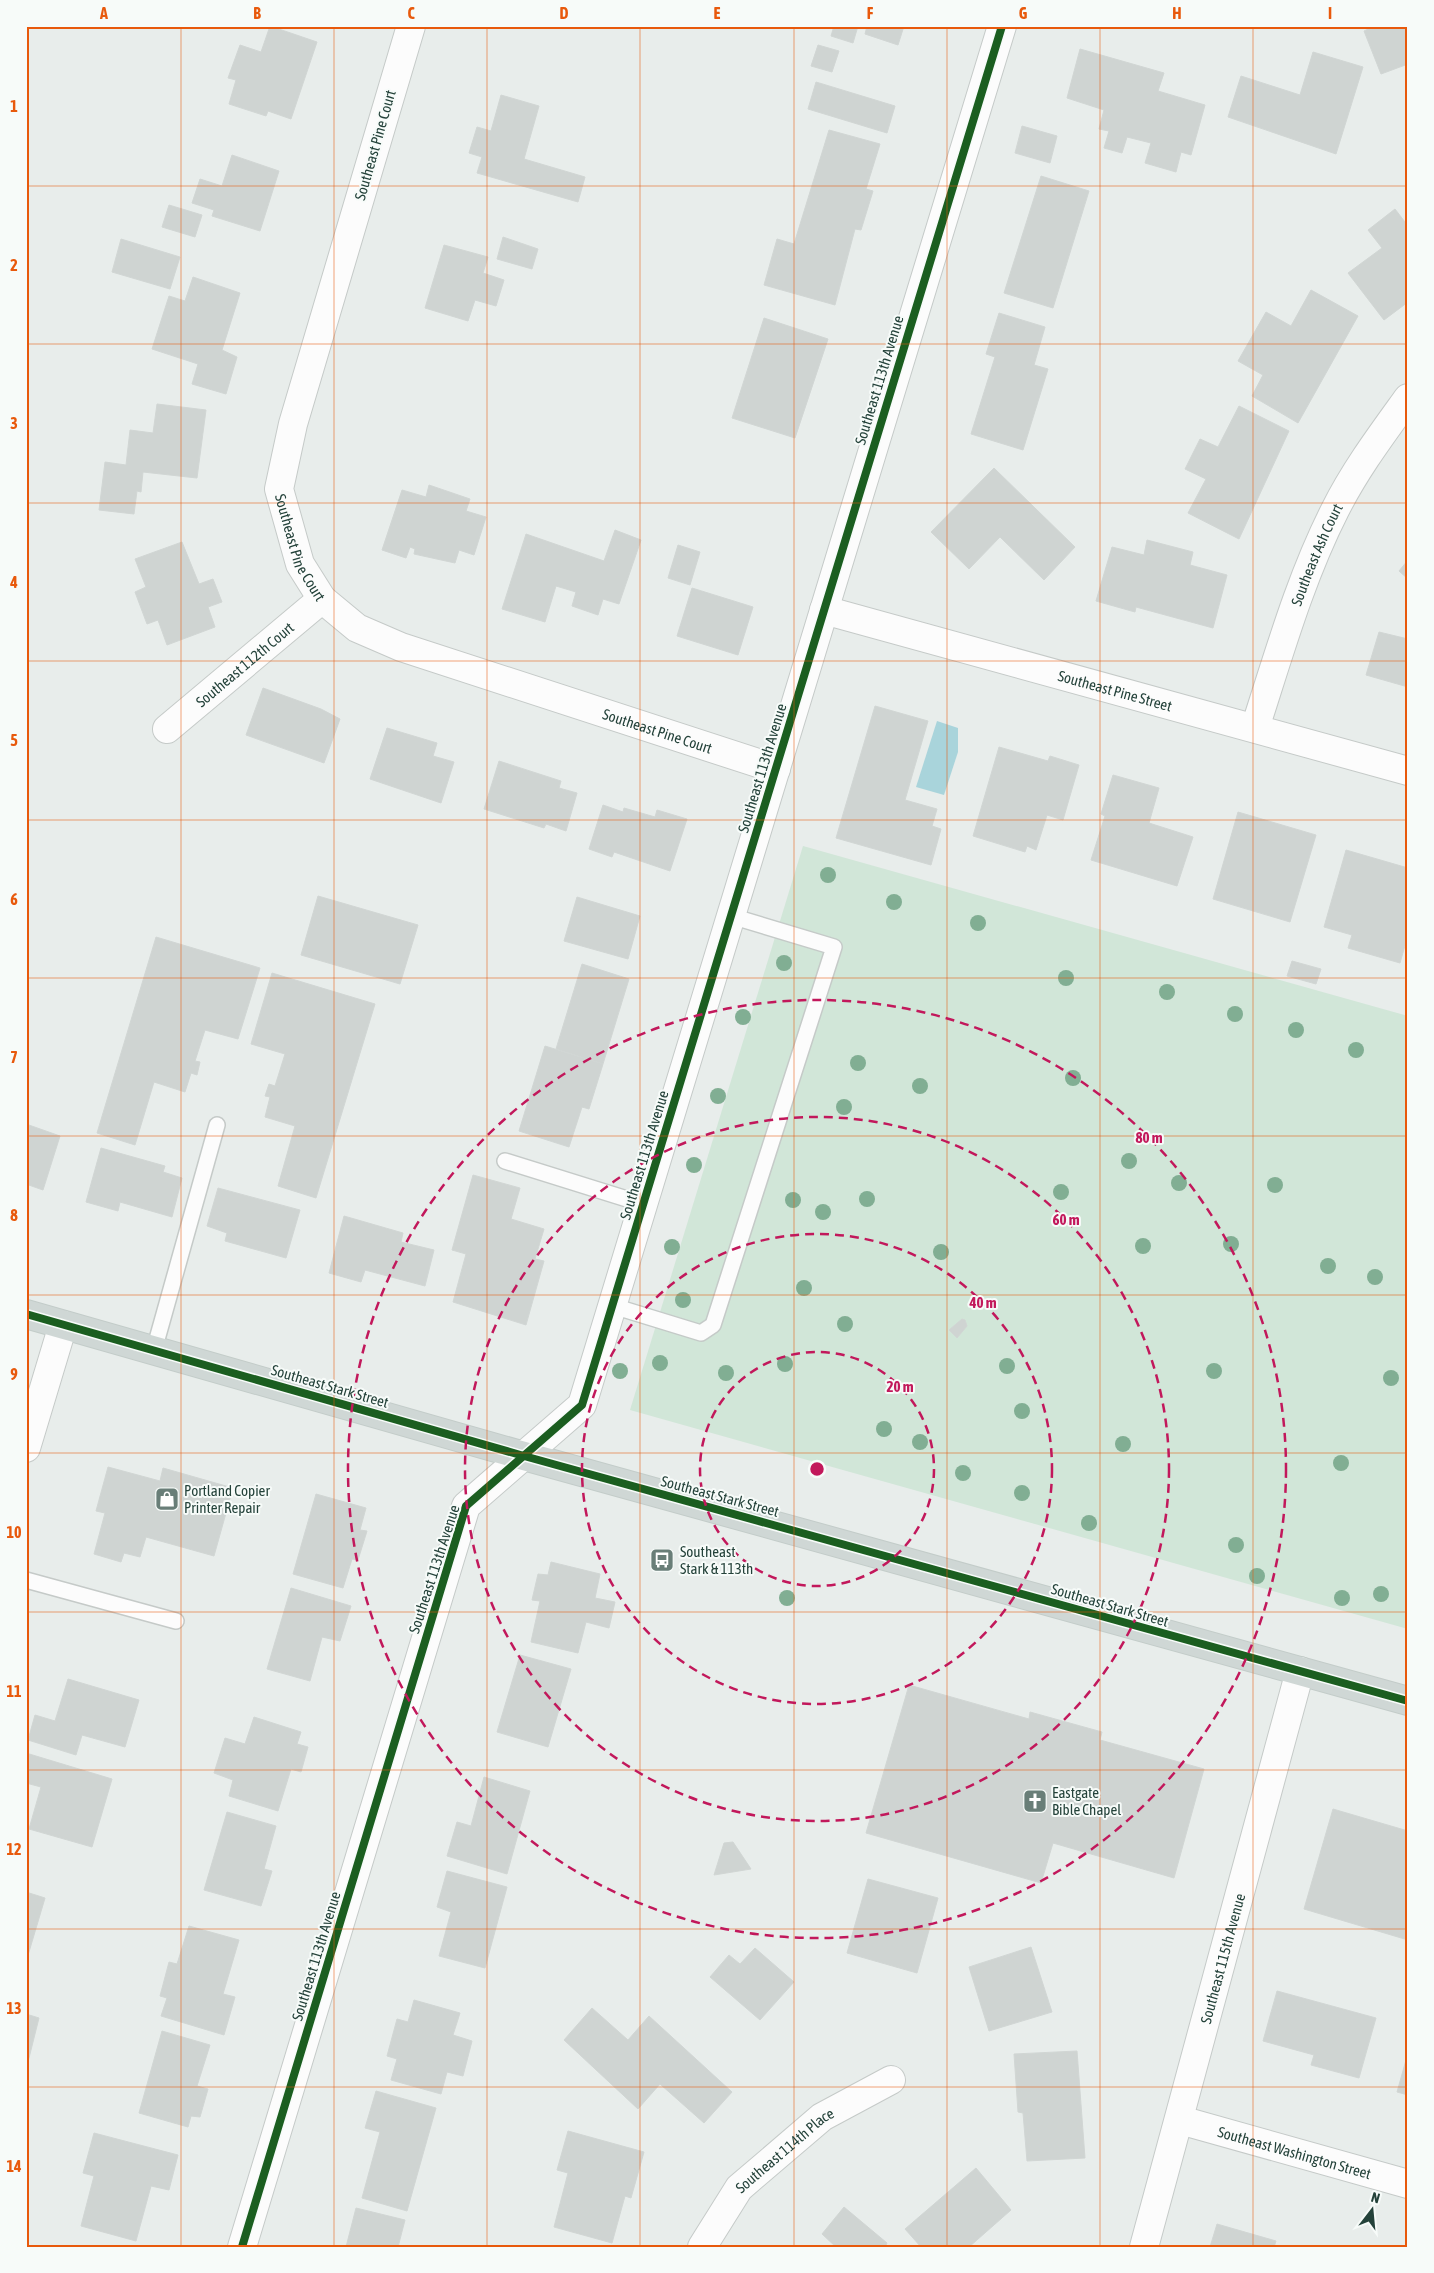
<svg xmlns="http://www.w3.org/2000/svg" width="1434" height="2273" font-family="'Asap Condensed',sans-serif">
<rect width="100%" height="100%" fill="#e8edeb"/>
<path fill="#d1e6d8" d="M 803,846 L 1408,1016 L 1408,1629 L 630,1410 Z"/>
<path fill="#a9d4db" d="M 937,721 L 958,728 L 958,752 L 944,795 L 916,787 Z"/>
<g fill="#cfd4d2" stroke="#d1d6d4">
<path d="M 270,26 L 317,42 L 291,119 L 268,111 L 266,116 L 229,104 L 236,80 L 228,78 L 240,45 L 261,52 Z"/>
<path d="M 834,26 L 858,26 L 853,43 L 831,36 Z"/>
<path d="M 867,26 L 904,26 L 898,45 L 865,34 Z"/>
<path d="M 1375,26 L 1408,26 L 1408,64 L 1381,74 L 1364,31 Z"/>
<path d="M 818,45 L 839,51 L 832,72 L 811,66 Z"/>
<path d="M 1080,49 L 1164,73 L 1158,91 L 1205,105 L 1191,155 L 1181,152 L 1176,172 L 1145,163 L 1151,143 L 1127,137 L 1122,153 L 1104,148 L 1109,131 L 1099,129 L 1104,110 L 1067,98 Z"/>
<path d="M 1313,52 L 1363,67 L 1336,154 L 1228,117 L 1241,76 L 1300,95 Z"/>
<path d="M 816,82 L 895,106 L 887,133 L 808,109 Z"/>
<path d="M 501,95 L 539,106 L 524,159 L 585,177 L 578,202 L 477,173 L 482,157 L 469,153 L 477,127 L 491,131 Z"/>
<path d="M 1022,126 L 1057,136 L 1050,163 L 1015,153 Z"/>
<path d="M 829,130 L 880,144 L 866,189 L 873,191 L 861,230 L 855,229 L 835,305 L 764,285 L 777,239 L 794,244 Z"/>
<path d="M 232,155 L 279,171 L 260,231 L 212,216 L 214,210 L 192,203 L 200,179 L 222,186 Z"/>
<path d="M 1041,176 L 1089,191 L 1053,308 L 1004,293 Z"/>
<path d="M 169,205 L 202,215 L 195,237 L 162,227 Z"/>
<path d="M 1395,209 L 1408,226 L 1408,302 L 1384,320 L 1348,273 L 1382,248 L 1368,230 Z"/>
<path d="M 503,237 L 538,249 L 532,269 L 497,259 Z"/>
<path d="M 121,239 L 180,257 L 170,289 L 112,272 Z"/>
<path d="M 444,245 L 488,257 L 483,273 L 504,280 L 496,306 L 475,300 L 468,321 L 425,308 Z"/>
<path d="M 193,277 L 240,293 L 222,350 L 237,357 L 226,394 L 192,384 L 198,364 L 152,349 L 169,296 L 185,301 Z"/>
<path d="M 1311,290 L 1358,316 L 1298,423 L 1252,396 L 1263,375 L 1238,361 L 1266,312 L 1291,326 Z"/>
<path d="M 999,313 L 1045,327 L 1034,365 L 1048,369 L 1023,450 L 971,434 L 995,357 L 986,354 Z"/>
<path d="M 764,318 L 828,339 L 795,438 L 732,418 Z"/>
<path d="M 157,404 L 206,410 L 197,478 L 143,472 L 141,492 L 137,491 L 134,514 L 99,510 L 105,462 L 126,465 L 130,430 L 153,433 Z"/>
<path d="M 1239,406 L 1289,431 L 1239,539 L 1188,513 L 1206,479 L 1185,469 L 1200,439 L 1218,447 Z"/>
<path d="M 994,468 L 1075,547 L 1044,580 L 1000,537 L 969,569 L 931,532 Z"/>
<path d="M 429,485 L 470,499 L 466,511 L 486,517 L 474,555 L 459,550 L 455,563 L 414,554 L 415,549 L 410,547 L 406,558 L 382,550 L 402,490 L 426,497 Z"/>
<path d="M 615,530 L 641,540 L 619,604 L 603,599 L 598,615 L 572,606 L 576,592 L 556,586 L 545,622 L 502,609 L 526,534 L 604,561 Z"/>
<path d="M 1147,540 L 1193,552 L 1190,565 L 1227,575 L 1213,628 L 1136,607 L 1135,612 L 1096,601 L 1112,547 L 1144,555 Z"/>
<path d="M 182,542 L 199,584 L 213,579 L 222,602 L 208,607 L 215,627 L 167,645 L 158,620 L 147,624 L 135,592 L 146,587 L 135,559 Z"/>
<path d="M 678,545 L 700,552 L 690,585 L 668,578 Z"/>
<path d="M 1408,560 L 1408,579 L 1399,571 Z"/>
<path d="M 692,588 L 753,607 L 738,655 L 677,636 Z"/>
<path d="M 1379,632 L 1408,639 L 1408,687 L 1366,675 Z"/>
<path d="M 263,688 L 321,709 L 340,719 L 324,763 L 246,735 Z"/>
<path d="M 875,706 L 928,721 L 905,800 L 937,809 L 932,826 L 941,829 L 931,865 L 836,838 Z"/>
<path d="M 387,728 L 437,743 L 433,756 L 454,762 L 441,803 L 370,779 Z"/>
<path d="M 999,747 L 1048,761 L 1050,756 L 1079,765 L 1063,820 L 1047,815 L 1036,850 L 1027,846 L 1025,852 L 973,836 Z"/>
<path d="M 499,761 L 561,781 L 559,788 L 577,793 L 566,831 L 546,824 L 544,828 L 484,809 Z"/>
<path d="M 1113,775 L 1159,788 L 1149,823 L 1193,837 L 1177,886 L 1091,860 L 1105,816 L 1101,814 Z"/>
<path d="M 603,805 L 623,812 L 624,808 L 655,817 L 657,810 L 687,819 L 670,871 L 614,852 L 612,857 L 589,849 Z"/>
<path d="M 1238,812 L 1316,835 L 1290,922 L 1213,899 Z"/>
<path d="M 1346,850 L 1408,868 L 1408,935 L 1400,963 L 1348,948 L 1352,935 L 1324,927 Z"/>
<path d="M 318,896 L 418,925 L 400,984 L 301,955 Z"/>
<path d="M 577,897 L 640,916 L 628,959 L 564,941 Z"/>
<path d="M 156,937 L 260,968 L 238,1039 L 205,1030 L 195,1061 L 200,1062 L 197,1075 L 191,1073 L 185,1092 L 154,1082 L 135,1145 L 97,1133 Z"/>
<path d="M 1292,961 L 1321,969 L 1316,984 L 1287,976 Z"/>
<path d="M 582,964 L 629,979 L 603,1064 L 556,1049 Z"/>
<path d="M 272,973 L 375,1004 L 316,1198 L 278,1186 L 295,1126 L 265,1117 L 270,1097 L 265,1096 L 269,1084 L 275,1086 L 285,1054 L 251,1044 Z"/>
<path d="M 545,1046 L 603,1064 L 589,1109 L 582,1107 L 569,1147 L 519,1131 Z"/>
<path d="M 26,1124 L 60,1136 L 43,1190 L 26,1184 Z"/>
<path d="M 101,1148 L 165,1166 L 163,1172 L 182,1178 L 172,1217 L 120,1202 L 118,1211 L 86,1202 Z"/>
<path d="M 473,1175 L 520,1188 L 511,1219 L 544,1229 L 535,1259 L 544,1261 L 526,1325 L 453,1302 L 466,1254 L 452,1250 Z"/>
<path d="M 218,1188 L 300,1210 L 286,1258 L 225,1241 L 227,1233 L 207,1226 Z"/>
<path d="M 344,1216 L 403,1233 L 401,1242 L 434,1250 L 425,1286 L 365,1270 L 361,1282 L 329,1273 Z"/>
<path d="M 962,1319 L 965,1320 L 967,1326 L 957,1338 L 949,1330 Z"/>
<path d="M 108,1467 L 160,1481 L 163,1468 L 233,1488 L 214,1556 L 146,1537 L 140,1557 L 124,1553 L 121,1562 L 94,1554 L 105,1513 L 96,1511 Z"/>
<path d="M 316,1494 L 366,1508 L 360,1530 L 367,1531 L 358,1560 L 352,1559 L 343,1588 L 293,1574 Z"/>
<path d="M 551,1562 L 600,1574 L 595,1598 L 615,1602 L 609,1628 L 586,1622 L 578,1653 L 531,1642 L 540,1601 L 532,1600 L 538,1574 L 548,1575 Z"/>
<path d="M 291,1588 L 351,1606 L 340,1641 L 322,1637 L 310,1681 L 267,1669 Z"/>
<path d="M 520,1655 L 571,1669 L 548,1747 L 497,1732 Z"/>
<path d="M 68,1679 L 139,1700 L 125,1747 L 82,1735 L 76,1755 L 28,1740 L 35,1715 L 55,1721 Z"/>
<path d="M 909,1685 L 1029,1719 L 1030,1712 L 1102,1732 L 1100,1740 L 1204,1769 L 1174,1878 L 1053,1843 L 1041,1883 L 866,1833 Z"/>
<path d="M 254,1717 L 301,1732 L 297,1744 L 308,1747 L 301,1772 L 291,1769 L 278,1811 L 229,1796 L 233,1780 L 214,1773 L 225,1738 L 245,1744 Z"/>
<path d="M 26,1753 L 112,1779 L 92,1847 L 29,1829 L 41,1787 L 26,1783 Z"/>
<path d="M 484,1777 L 530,1791 L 507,1874 L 447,1856 L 457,1822 L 471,1826 Z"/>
<path d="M 1333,1809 L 1408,1831 L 1408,1940 L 1304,1909 Z"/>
<path d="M 227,1812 L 276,1826 L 264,1869 L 272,1871 L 261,1906 L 204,1890 Z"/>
<path d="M 733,1842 L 751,1869 L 714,1875 L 724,1843 Z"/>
<path d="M 447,1871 L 507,1887 L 485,1968 L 439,1956 L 451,1912 L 437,1907 Z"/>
<path d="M 868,1879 L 938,1898 L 917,1973 L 847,1953 Z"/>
<path d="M 26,1892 L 45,1898 L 26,1962 Z"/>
<path d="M 189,1926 L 239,1940 L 223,1994 L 235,1997 L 224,2035 L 161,2016 L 167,1998 L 160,1996 L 169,1962 L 177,1964 Z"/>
<path d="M 1031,1947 L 1052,2012 L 989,2031 L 969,1967 Z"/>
<path d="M 755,1948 L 794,1982 L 760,2020 L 710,1977 L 729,1955 L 740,1964 Z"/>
<path d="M 1277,1991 L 1376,2018 L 1359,2078 L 1311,2065 L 1314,2055 L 1263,2041 Z"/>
<path d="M 414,2000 L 460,2013 L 453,2035 L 472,2041 L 463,2076 L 447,2072 L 441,2094 L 391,2080 L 397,2059 L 387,2056 L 397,2019 L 408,2022 Z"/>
<path d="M 592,2008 L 628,2040 L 649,2016 L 732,2092 L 704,2123 L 660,2084 L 638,2109 L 564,2040 Z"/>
<path d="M 26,2014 L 39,2018 L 27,2066 L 26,2066 Z"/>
<path d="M 162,2031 L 210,2045 L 197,2086 L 208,2089 L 200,2117 L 191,2116 L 188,2127 L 139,2113 Z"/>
<path d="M 1077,2051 L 1085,2158 L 1027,2161 L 1023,2113 L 1018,2112 L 1014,2054 Z"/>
<path d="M 1408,2053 L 1408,2095 L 1397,2092 Z"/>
<path d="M 376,2091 L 436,2108 L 407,2211 L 362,2198 L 380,2132 L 365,2128 Z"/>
<path d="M 568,2131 L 644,2152 L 631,2198 L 625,2196 L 612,2243 L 554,2227 L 568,2173 L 557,2170 Z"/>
<path d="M 94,2133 L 178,2155 L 169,2190 L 151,2186 L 136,2241 L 81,2226 L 94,2176 L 83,2173 Z"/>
<path d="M 976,2168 L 1011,2210 L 969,2247 L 921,2247 L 905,2229 Z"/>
<path d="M 844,2207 L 887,2243 L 885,2247 L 836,2247 L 822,2234 Z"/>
<path d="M 356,2208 L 405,2220 L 398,2247 L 346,2247 Z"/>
<path d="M 1217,2224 L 1276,2241 L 1274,2247 L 1210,2247 Z"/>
</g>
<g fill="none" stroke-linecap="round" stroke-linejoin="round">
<g stroke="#c5cac8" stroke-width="18">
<g id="service">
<path d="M 505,1161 L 643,1204"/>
<path d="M 613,1306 L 701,1333 L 713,1325 L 834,947 L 731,916"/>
<path d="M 154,1350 L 217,1125"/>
<path d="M 26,1580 L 176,1621"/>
</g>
</g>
<g stroke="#c5cac8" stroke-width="30">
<g id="minor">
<path id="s1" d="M 411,26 L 293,424 L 279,489 L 300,564 L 322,599 L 357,628 L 401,647 L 776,769"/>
<path id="s2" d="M 824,610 L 1408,771"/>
<path id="s3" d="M 1255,728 C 1279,654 1300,579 1335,510 C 1355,470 1382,434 1408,398"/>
<path id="s4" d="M 167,729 L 322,599"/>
<path d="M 26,1448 L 63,1325"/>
<path id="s5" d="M 1180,2120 L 1408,2184"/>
<path d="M 242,2247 L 466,1506 L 582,1405 L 1002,26"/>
<path id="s6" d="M 702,2247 L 739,2188 L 822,2117 L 891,2080"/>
<path id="s7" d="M 1144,2247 L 1300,1671"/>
</g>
</g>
<g stroke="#c3ccc9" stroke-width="30">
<path id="primary" d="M 26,1314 L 524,1456 L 1408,1701"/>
</g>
<use href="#service" stroke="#fcfcfc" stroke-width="15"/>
<use href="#minor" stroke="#fcfcfc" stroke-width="28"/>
<use href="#primary" stroke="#cfd7d5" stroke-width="28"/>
<g stroke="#f7fbf9" stroke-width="11">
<g id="cycleway">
<path d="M 26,1314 L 524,1456 L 1408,1701"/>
<path d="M 242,2247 L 466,1506 L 582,1405 L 1002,26"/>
</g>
</g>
<use href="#cycleway" stroke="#1b5e20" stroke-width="8"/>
</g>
<g fill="#81ae93">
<circle cx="828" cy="875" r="8"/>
<circle cx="894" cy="902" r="8"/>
<circle cx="978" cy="923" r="8"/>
<circle cx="784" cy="963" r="8"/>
<circle cx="1066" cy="978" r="8"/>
<circle cx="1167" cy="992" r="8"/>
<circle cx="1235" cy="1014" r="8"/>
<circle cx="743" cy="1017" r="8"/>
<circle cx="1296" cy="1030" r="8"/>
<circle cx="1356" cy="1050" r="8"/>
<circle cx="858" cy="1063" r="8"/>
<circle cx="1073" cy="1078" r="8"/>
<circle cx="920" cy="1086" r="8"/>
<circle cx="718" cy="1096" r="8"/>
<circle cx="844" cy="1107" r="8"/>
<circle cx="1129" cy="1161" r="8"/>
<circle cx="694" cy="1165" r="8"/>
<circle cx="1179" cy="1183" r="8"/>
<circle cx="1275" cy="1185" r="8"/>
<circle cx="1061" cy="1192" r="8"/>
<circle cx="867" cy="1199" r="8"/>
<circle cx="793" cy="1200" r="8"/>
<circle cx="823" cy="1212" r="8"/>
<circle cx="1231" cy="1244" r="8"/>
<circle cx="1143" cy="1246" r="8"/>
<circle cx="672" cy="1247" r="8"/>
<circle cx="941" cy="1252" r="8"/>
<circle cx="1328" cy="1266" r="8"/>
<circle cx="1375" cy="1277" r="8"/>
<circle cx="804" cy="1288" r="8"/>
<circle cx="683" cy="1300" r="8"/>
<circle cx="845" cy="1324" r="8"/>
<circle cx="660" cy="1363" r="8"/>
<circle cx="785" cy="1364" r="8"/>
<circle cx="1007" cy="1366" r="8"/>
<circle cx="620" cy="1371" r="8"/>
<circle cx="1214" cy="1371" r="8"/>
<circle cx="726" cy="1373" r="8"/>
<circle cx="1391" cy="1378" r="8"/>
<circle cx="1022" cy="1411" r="8"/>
<circle cx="884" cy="1429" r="8"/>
<circle cx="920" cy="1442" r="8"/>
<circle cx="1123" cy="1444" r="8"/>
<circle cx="1341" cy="1463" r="8"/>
<circle cx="963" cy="1473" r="8"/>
<circle cx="1022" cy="1493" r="8"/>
<circle cx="1089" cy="1523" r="8"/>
<circle cx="1236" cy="1545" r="8"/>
<circle cx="1257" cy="1576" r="8"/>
<circle cx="1381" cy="1594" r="8"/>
<circle cx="787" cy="1598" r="8"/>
<circle cx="1342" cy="1598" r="8"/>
</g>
<path fill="none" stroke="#e8590c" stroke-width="1" stroke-opacity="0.55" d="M 181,26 L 181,2247M 334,26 L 334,2247M 487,26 L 487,2247M 640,26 L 640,2247M 794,26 L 794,2247M 947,26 L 947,2247M 1100,26 L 1100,2247M 1253,26 L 1253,2247M 26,186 L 1408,186M 26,344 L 1408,344M 26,503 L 1408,503M 26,661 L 1408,661M 26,820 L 1408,820M 26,978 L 1408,978M 26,1136 L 1408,1136M 26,1295 L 1408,1295M 26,1453 L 1408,1453M 26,1612 L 1408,1612M 26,1770 L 1408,1770M 26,1929 L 1408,1929M 26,2087 L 1408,2087"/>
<g fill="none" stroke="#c2185b" stroke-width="2.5" stroke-dasharray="9 6">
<circle cx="817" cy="1469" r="117"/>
<circle cx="817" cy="1469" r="235"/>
<circle cx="817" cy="1469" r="352"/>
<circle cx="817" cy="1469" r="469"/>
</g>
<defs>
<g id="shop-square" transform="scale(1.25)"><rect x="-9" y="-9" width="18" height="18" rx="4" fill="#697e78" stroke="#f7fbf9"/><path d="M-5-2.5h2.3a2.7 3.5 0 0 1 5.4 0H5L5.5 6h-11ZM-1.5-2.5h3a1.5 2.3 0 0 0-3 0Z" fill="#fff"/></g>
<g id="bus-square" transform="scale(1.25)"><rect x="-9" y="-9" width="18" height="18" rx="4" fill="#697e78" stroke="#f7fbf9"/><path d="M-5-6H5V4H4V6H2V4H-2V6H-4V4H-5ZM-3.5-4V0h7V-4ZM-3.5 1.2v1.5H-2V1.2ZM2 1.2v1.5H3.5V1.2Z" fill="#fff"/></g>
<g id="church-square" transform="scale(1.25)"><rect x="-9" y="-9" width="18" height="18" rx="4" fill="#697e78" stroke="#f7fbf9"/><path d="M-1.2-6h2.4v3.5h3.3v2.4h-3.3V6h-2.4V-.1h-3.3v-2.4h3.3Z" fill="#fff"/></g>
</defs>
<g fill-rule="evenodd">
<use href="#shop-square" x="167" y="1499"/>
<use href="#bus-square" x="662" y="1560"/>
<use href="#church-square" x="1035" y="1801"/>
</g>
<g text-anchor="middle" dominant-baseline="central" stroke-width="4" stroke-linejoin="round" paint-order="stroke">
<g font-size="15" fill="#24423a" stroke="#f7fbf9">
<text transform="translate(375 145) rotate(-74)">Southeast Pine Court</text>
<text transform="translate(879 380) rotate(-73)">Southeast 113th Avenue</text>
<text stroke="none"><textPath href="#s1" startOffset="544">Southeast Pine Court</textPath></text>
<text stroke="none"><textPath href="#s3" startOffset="184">Southeast Ash Court</textPath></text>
<text stroke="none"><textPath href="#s4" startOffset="101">Southeast 112th Court</textPath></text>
<text stroke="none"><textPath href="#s2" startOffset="302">Southeast Pine Street</textPath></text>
<text stroke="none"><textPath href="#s1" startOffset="964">Southeast Pine Court</textPath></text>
<text transform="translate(762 768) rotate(-73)">Southeast 113th Avenue</text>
<text transform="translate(644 1155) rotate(-73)">Southeast 113th Avenue</text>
<text transform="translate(330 1386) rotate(16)">Southeast Stark Street</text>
<text transform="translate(720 1496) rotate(15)">Southeast Stark Street</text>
<text transform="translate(434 1569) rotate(-72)">Southeast 113th Avenue</text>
<text transform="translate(1110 1605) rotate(16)">Southeast Stark Street</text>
<text transform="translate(316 1956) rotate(-73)">Southeast 113th Avenue</text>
<text stroke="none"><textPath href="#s7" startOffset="299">Southeast 115th Avenue</textPath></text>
<text stroke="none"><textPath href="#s6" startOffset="129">Southeast 114th Place</textPath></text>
<text stroke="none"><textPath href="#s5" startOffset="119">Southeast Washington Street</textPath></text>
</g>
<g font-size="15" fill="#24423a" stroke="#f7fbf9" text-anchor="start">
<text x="184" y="1490">Portland Copier<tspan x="184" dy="17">Printer Repair</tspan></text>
<text x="680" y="1551">Southeast<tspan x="680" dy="17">Stark &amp; 113th</tspan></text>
<text x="1052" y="1792">Eastgate<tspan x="1052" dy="17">Bible Chapel</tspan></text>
</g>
</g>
<circle cx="817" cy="1469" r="8" fill="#c2185b" stroke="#f7fbf9" stroke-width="2.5"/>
<g font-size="15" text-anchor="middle" font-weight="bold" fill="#c2185b" stroke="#f7fbf9" stroke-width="4" stroke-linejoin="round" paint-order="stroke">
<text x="1149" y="1143">80 m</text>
<text x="1066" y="1225">60 m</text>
<text x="983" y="1308">40 m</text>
<text x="900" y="1392">20 m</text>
</g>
<rect width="1434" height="2273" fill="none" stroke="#f7fbf9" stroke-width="55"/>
<g transform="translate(1372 2210) rotate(16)" stroke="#f7fbf9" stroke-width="4" paint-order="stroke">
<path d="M0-4L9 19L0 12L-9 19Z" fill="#24423a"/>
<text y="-8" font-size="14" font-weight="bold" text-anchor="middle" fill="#24423a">N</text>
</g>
<rect x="28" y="28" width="1378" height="2218" fill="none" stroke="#e8590c" stroke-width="2"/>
<g font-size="16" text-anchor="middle" font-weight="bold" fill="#e8590c">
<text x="104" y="19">A</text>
<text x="257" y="19">B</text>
<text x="411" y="19">C</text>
<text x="564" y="19">D</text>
<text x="717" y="19">E</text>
<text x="870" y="19">F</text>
<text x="1023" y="19">G</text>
<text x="1177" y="19">H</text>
<text x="1330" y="19">I</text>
<text x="14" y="112">1</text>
<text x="14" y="271">2</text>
<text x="14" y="429">3</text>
<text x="14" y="588">4</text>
<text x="14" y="746">5</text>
<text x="14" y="905">6</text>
<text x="14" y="1063">7</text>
<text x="14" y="1221">8</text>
<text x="14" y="1380">9</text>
<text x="14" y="1538">10</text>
<text x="14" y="1697">11</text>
<text x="14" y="1855">12</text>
<text x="14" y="2014">13</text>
<text x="14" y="2172">14</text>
</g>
</svg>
